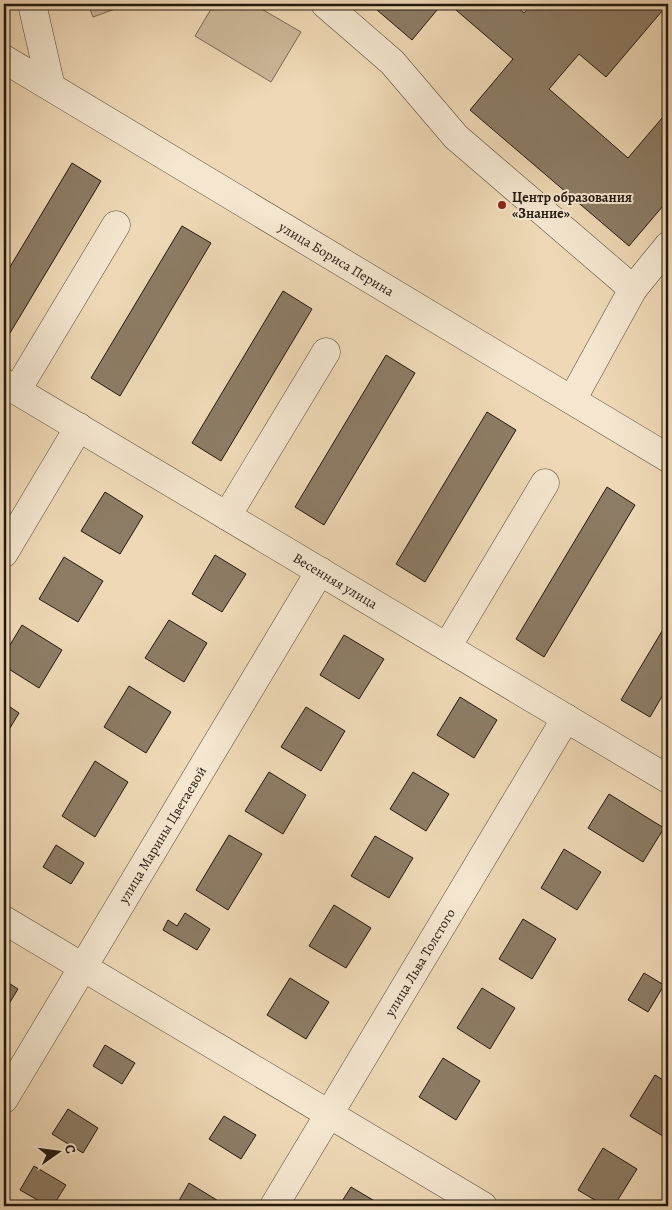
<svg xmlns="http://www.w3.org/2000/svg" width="672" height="1210" font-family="Alegreya,serif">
<rect width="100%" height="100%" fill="#eed8b5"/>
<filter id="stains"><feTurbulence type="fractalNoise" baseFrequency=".004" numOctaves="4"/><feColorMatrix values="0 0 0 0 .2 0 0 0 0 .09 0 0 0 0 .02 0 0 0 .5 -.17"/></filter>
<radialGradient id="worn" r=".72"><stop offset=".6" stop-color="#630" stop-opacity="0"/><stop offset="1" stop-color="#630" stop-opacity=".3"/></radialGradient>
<g fill="#ccb799" stroke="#786854">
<path d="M 88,4 L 129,4 L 93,17 Z"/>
<path d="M 214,4 L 253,4 L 301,32 L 271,82 L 195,36 Z"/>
</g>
<g fill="#8d7c65" stroke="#24180f">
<path d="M 370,4 L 442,4 L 412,40 Z"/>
<path d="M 449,4 L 514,4 L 524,13 L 532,4 L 668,4 L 606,77 L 579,54 L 549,89 L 628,158 L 668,111 L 668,200 L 629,246 L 470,110 L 513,59 Z"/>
<path d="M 72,163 L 101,181 L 10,333 L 4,329 L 4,277 Z"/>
<path d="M 182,226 L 211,243 L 120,396 L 91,378 Z"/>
<path d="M 283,291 L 312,309 L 221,461 L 192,443 Z"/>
<path d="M 386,355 L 415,373 L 324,525 L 295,507 Z"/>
<path d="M 487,412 L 516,430 L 425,582 L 396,564 Z"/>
<path d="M 607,487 L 635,505 L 544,657 L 516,639 Z"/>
<path d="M 105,492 L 143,516 L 120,554 L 81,531 Z"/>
<path d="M 215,555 L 246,574 L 222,612 L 192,594 Z"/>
<path d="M 64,557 L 103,581 L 78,622 L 39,599 Z"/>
<path d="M 169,620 L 207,643 L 184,682 L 145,658 Z"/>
<path d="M 668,621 L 668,686 L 650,717 L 621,700 Z"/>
<path d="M 22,625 L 62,650 L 39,688 L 4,666 L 4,655 Z"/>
<path d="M 344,635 L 384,659 L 359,699 L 320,675 Z"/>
<path d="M 129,686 L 171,712 L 146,753 L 104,727 Z"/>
<path d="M 460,697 L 497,720 L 474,758 L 437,735 Z"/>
<path d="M 4,703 L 19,713 L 4,738 Z"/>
<path d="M 306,707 L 345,731 L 321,771 L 281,747 Z"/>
<path d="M 95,761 L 128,782 L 95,837 L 62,816 Z"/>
<path d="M 269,772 L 306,795 L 283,834 L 245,811 Z"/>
<path d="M 413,772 L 449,794 L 426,831 L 390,809 Z"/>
<path d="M 609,794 L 664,828 L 643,862 L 588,828 Z"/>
<path d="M 229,835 L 262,854 L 228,910 L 196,890 Z"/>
<path d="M 375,836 L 413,858 L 389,898 L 351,876 Z"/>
<path d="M 56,845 L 84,863 L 71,884 L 43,867 Z"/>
<path d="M 564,849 L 601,872 L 577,910 L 541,888 Z"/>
<path d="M 334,905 L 371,928 L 346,968 L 309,946 Z"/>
<path d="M 185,913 L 210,929 L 197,950 L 163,930 L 168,920 L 177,926 Z"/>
<path d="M 523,919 L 556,939 L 532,979 L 499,959 Z"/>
<path d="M 644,973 L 664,985 L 648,1012 L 628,1000 Z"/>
<path d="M 290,978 L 329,1002 L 306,1039 L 267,1015 Z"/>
<path d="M 4,980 L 18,989 L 4,1012 Z"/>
<path d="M 482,988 L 515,1008 L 490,1049 L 457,1028 Z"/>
<path d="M 105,1045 L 135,1063 L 122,1084 L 93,1066 Z"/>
<path d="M 443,1058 L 480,1081 L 456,1120 L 419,1097 Z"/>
<path d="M 655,1075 L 668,1083 L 668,1134 L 666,1138 L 630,1116 Z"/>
<path d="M 68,1109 L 98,1128 L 83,1153 L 52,1134 Z"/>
<path d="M 224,1116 L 256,1135 L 241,1159 L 209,1139 Z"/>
<path d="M 603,1148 L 637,1169 L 614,1206 L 605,1206 L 578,1190 Z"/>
<path d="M 34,1166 L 66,1185 L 53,1206 L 48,1206 L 20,1190 Z"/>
<path d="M 189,1183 L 220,1202 L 217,1206 L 176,1206 Z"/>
<path d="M 351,1187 L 383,1206 L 339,1206 Z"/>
</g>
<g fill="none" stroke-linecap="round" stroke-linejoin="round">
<g stroke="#564838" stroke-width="29">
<g id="minor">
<path d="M 32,4 L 51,87"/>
<path d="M 325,4 L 392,62 L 456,137 L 633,289"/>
<path id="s1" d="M 4,59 L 668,458"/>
<path id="s2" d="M 4,383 L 668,779"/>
<path d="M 17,390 L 116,225"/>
<path d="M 572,400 L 633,289 L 668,246"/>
<path d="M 227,516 L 326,352"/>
<path d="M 4,553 L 79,427"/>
<path d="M 447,647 L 545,483"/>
<path d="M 4,920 L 483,1206"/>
<path id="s3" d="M 4,1099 L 320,571"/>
<path id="s4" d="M 274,1206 L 566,718"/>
</g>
</g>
<use href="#minor" stroke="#f4e6cf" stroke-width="28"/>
</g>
<circle fill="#8f2418" stroke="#f4e6cf" stroke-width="2" cx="502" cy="205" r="5"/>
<g text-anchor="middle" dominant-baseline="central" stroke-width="4" stroke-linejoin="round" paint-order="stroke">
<g font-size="14" font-weight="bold" fill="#24180f" stroke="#f4e6cf" text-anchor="start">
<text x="512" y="197">Центр образования<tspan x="512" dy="16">«Знание»</tspan></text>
</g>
<g font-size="14" fill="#24180f" stroke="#f4e6cf">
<text stroke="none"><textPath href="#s1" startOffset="388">улица Бориса Перина</textPath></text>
<text stroke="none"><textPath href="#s2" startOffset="386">Весенняя улица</textPath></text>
<text stroke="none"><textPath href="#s3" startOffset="308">улица Марины Цветаевой</textPath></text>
<text stroke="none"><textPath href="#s4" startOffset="284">улица Льва Толстого</textPath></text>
</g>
</g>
<rect width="672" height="1210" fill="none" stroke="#eed8b5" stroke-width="20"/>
<rect x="5" y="5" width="662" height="1200" fill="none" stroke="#24180f" stroke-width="2.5"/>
<rect x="10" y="10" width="652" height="1190" fill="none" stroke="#24180f"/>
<g transform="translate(58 1152) rotate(76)" stroke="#f4e6cf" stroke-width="4" paint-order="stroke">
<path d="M0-4L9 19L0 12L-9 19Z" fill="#24180f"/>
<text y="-8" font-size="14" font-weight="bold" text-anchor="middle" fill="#24180f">С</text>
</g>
<rect width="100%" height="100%" filter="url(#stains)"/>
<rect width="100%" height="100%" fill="url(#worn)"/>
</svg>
